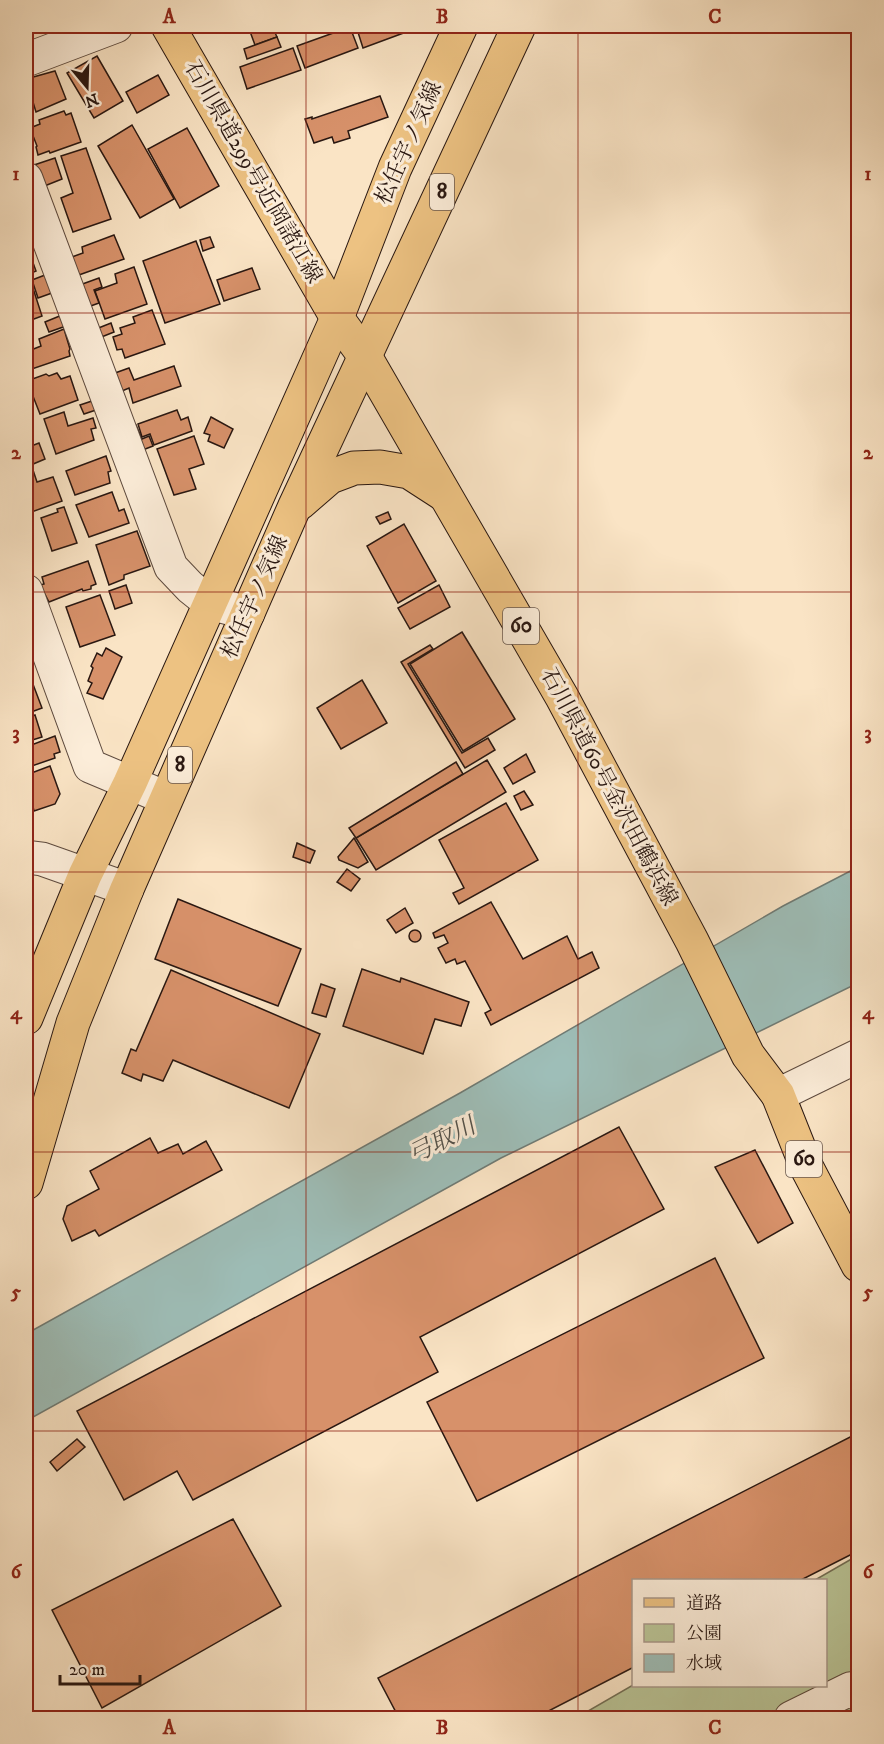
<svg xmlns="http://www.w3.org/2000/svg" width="884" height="1744" font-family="'IM FELL DW Pica','Noto Serif JP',serif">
<rect width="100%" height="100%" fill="#fae4c5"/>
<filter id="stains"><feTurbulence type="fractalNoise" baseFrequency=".00333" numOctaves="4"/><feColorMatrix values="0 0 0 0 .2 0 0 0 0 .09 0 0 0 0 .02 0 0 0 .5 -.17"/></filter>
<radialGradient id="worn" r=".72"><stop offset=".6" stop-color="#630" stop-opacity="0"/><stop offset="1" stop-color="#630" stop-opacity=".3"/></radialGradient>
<path fill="#bac597" stroke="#726e54" stroke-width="1.5" d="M 855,1557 L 858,1569 L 858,1718 L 786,1718 L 777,1714 L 774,1718 L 576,1718 L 633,1685 L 826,1686 L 826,1580 L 815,1580 Z"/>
<path fill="#9ebeb8" stroke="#6f7b75" stroke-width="1.5" d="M 858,867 L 858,983 L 501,1158 L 26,1421 L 26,1334 L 460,1093 L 783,906 Z"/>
<g fill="#d7916a" stroke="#291711" stroke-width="1.5">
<path d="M 248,26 L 272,26 L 277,37 L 255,45 Z"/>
<path d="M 356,26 L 416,26 L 417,28 L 363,48 Z"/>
<path d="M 350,27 L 358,48 L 305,68 L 297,46 Z"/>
<path d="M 277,37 L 281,47 L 247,59 L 244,49 Z"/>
<path d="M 293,48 L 301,70 L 247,89 L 240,67 Z"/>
<path d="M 97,56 L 123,101 L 94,118 L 67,73 Z"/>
<path d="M 55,71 L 66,99 L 36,112 L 26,79 Z"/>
<path d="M 158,75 L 169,95 L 137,113 L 126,92 Z"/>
<path d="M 380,96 L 388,117 L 348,131 L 350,138 L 334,143 L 332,137 L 314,143 L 305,119 L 312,117 L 312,119 Z"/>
<path d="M 64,111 L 66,115 L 71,113 L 81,142 L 50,153 L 49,151 L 38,155 L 36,147 L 37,146 L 30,128 L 40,124 L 39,120 Z"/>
<path d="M 132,125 L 174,199 L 140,218 L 98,146 Z"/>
<path d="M 187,128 L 219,186 L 180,208 L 148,149 Z"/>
<path d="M 86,148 L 111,219 L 73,232 L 61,198 L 73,193 L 61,156 Z"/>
<path d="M 55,158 L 62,179 L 42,187 L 34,165 Z"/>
<path d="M 114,235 L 124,259 L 76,276 L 69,258 L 83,253 L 82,247 Z"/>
<path d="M 210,237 L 214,247 L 203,251 L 200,240 Z"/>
<path d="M 196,241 L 220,304 L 165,323 L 143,261 Z"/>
<path d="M 26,243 L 36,271 L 26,275 Z"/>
<path d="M 134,267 L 147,304 L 105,319 L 95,291 L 117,283 L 115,274 Z"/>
<path d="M 252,268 L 260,289 L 224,301 L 217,280 Z"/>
<path d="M 45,275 L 52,293 L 38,298 L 32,280 Z"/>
<path d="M 99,278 L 102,287 L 94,290 L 99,303 L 85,308 L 77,286 Z"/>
<path d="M 31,282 L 42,316 L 26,322 L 26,284 Z"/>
<path d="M 152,310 L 165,344 L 125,358 L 122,349 L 117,350 L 113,337 L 122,334 L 120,328 L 135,323 L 133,317 Z"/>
<path d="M 62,315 L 66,326 L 49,332 L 45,322 Z"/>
<path d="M 111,323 L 114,332 L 99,338 L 96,329 Z"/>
<path d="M 64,329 L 70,349 L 69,351 L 70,356 L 26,371 L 26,352 L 41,346 L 39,339 Z"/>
<path d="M 174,366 L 181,386 L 133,403 L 129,388 L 122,391 L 115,373 L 129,368 L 134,380 Z"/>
<path d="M 57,373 L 61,379 L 70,376 L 78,400 L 40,414 L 27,381 L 46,374 L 49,376 Z"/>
<path d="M 26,393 L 33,417 L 26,420 Z"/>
<path d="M 92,401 L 96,410 L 84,414 L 80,405 Z"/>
<path d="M 177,410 L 181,420 L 188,417 L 192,431 L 154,445 L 150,434 L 142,437 L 138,424 Z"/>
<path d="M 64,412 L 68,426 L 93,418 L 96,428 L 91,429 L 94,440 L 56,454 L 44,419 Z"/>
<path d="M 211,417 L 233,429 L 224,448 L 208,441 L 210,435 L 204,433 Z"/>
<path d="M 136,425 L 142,439 L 149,436 L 153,446 L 140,451 L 131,427 Z"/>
<path d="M 194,436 L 204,464 L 189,469 L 196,489 L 174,495 L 157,449 Z"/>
<path d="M 39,443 L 45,459 L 26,467 L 26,448 Z"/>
<path d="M 106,456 L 111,471 L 108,472 L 110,483 L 75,495 L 66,471 Z"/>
<path d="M 33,470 L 37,482 L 53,477 L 62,501 L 26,514 L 26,473 Z"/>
<path d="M 112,492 L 119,511 L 124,509 L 129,523 L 89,537 L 76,505 Z"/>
<path d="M 64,507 L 77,543 L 52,551 L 41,518 L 58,512 L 57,509 Z"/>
<path d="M 388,512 L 391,519 L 380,524 L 376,517 Z"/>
<path d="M 404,524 L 436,581 L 398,603 L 367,546 Z"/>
<path d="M 137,531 L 150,566 L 124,575 L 124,579 L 109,585 L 96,545 Z"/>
<path d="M 88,561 L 96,584 L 91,586 L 91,589 L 83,591 L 82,589 L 49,602 L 40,585 L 44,584 L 42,577 Z"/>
<path d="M 126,585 L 132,603 L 115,609 L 109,591 Z"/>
<path d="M 439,585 L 450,607 L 410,629 L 398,608 Z"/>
<path d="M 100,595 L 115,635 L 80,647 L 66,607 Z"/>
<path d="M 462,632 L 515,719 L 463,751 L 410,664 Z"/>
<path d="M 430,645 L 433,649 L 408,664 L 462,753 L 488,738 L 495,750 L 465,768 L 401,662 Z"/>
<path d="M 106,648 L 122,657 L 103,699 L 87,693 L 92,683 L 88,681 L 93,668 L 91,666 L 97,653 L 102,656 Z"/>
<path d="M 28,671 L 42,708 L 26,714 L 26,672 Z"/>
<path d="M 362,680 L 387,723 L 341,749 L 317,708 Z"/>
<path d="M 35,715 L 42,737 L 26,742 L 26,718 Z"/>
<path d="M 55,736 L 60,752 L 54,754 L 55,758 L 26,768 L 26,747 Z"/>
<path d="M 526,754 L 535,772 L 513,784 L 504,768 Z"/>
<path d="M 487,760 L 506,792 L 376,870 L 356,838 Z"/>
<path d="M 456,762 L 463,774 L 356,838 L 349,828 Z"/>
<path d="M 50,766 L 60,794 L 55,804 L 34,811 L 32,803 L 26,804 L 26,775 Z"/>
<path d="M 524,791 L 533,805 L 521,810 L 514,796 Z"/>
<path d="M 506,803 L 538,860 L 459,904 L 453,893 L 464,888 L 439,840 Z"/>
<path d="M 354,838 L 368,862 L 358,868 L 339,860 L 338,857 Z"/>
<path d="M 297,843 L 315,851 L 310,863 L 293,857 Z"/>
<path d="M 347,869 L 360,879 L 351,891 L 337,882 Z"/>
<path d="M 178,899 L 301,949 L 278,1006 L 155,959 Z"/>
<path d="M 491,902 L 523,959 L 567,936 L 578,959 L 592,952 L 599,968 L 491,1025 L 485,1013 L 491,1010 L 465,961 L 457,964 L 455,959 L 446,963 L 438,948 L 448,943 L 444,935 L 435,938 L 433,933 Z"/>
<path d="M 405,908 L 413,923 L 396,933 L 387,920 Z"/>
<circle cx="415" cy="936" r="6"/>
<path d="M 362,969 L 400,982 L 401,978 L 469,1002 L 461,1026 L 435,1019 L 423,1054 L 343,1026 Z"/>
<path d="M 171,970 L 320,1034 L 289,1108 L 173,1060 L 163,1081 L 143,1074 L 141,1081 L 122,1073 L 131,1049 L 136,1051 Z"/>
<path d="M 321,984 L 335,989 L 326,1017 L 312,1013 Z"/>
<path d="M 619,1127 L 664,1209 L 420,1337 L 438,1372 L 193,1500 L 177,1471 L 124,1500 L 77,1411 Z"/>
<path d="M 150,1138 L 158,1153 L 178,1144 L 183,1154 L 206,1141 L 222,1170 L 99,1236 L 95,1230 L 72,1241 L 63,1219 L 67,1206 L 99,1189 L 90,1171 Z"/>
<path d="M 755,1150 L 793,1223 L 758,1243 L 715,1167 Z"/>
<path d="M 715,1258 L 764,1358 L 477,1501 L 427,1402 Z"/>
<path d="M 858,1433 L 858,1551 L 801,1580 L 634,1580 L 634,1667 L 535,1718 L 399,1718 L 378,1678 Z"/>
<path d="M 77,1439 L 85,1447 L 57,1471 L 50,1462 Z"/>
<path d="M 233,1519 L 281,1606 L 102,1708 L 52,1610 Z"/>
</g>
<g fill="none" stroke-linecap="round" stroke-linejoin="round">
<g stroke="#5d4a3e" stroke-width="35">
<g id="minor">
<path d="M 26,60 L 116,26"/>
<path d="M 26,179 L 171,567 L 190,587 L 210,603 L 248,613"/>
<path d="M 26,591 L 90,766 L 166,798"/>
<path d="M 26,857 L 42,859 L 127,889"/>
<path d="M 778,1095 L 858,1056"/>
<path d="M 791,1718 L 850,1689 L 858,1694"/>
</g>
</g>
<g stroke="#291711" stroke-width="35">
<g id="major">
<path d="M 168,26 L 337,318 L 366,358 L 562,697 L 692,941 L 748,1055 L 778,1095 L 807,1168 L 858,1265"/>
<path d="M 300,503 L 330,477 L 354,468 L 380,467 L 409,472 L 443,494"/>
<path d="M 26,1018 L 85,875 L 130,783 L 337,318 L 395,168 L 461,26"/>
<path d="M 26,1183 L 73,1023 L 127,889 L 294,508 L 519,26"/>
</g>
</g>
<use href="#minor" stroke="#fcedd9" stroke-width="33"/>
<use href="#major" stroke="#edc282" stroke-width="33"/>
</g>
<path fill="none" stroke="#8f2418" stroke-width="1.5" stroke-opacity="0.55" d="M 306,26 L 306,1718M 578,26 L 578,1718M 26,313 L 858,313M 26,592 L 858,592M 26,872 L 858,872M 26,1152 L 858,1152M 26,1431 L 858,1431"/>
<g text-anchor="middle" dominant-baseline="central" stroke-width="6" stroke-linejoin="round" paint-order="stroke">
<g fill="#fcedd9" stroke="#68574d" stroke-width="1.5">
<rect x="430" y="174" width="24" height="36" rx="4.5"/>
<rect x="503" y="608" width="36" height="36" rx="4.5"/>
<rect x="168" y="747" width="24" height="36" rx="4.5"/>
<rect x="786" y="1141" width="36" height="36" rx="4.5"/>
</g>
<g font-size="21" font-weight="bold" fill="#291711">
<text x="442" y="192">8</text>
<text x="521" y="626">60</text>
<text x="180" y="765">8</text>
<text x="804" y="1159">60</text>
</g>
<g font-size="22" fill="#291711" stroke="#fcedd9">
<text transform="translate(409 143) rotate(-66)">松任宇ノ気線</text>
<text transform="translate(253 172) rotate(60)">石川県道299号近岡諸江線</text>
<text transform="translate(255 597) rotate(-66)">松任宇ノ気線</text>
<text transform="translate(609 787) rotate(62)">石川県道60号金沢田鶴浜線</text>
</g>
<g font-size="24" font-style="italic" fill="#52514b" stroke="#fcedd9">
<text transform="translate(442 1141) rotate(-27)">弓取川</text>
</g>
</g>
<rect width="884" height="1744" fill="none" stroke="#fae4c5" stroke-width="66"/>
<rect x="632" y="1579" width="195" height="108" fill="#fcedd9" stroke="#a89789" stroke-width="1.5"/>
<rect x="644" y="1598" width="30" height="9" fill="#edc282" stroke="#a89789" stroke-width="1.5"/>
<text x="686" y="1609" font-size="18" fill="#291711">道路</text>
<rect x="644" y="1624" width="30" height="18" fill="#bac597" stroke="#a89789" stroke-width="1.5"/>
<text x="686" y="1639" font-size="18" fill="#291711">公園</text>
<rect x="644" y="1654" width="30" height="18" fill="#9ebeb8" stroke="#a89789" stroke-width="1.5"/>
<text x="686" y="1669" font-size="18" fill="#291711">水域</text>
<g transform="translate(87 87) rotate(161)" stroke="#fcedd9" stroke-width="4.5" paint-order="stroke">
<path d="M0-4.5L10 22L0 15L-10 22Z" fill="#291711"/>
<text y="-9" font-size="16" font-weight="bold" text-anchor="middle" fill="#291711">N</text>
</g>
<path d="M60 1675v9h80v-9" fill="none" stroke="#291711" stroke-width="3"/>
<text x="69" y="1675" font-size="18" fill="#291711" stroke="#fcedd9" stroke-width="4.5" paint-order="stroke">20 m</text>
<rect x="33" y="33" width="818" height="1678" fill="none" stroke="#8f2418" stroke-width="2"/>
<g font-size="20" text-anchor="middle" font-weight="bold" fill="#8f2418">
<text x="169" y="23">A</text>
<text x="442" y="23">B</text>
<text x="715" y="23">C</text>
<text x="16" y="180">1</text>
<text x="868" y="180">1</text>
<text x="16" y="459">2</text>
<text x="868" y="459">2</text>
<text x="16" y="739">3</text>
<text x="868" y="739">3</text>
<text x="16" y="1019">4</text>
<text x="868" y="1019">4</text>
<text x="16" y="1298">5</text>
<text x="868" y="1298">5</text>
<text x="16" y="1578">6</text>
<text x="868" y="1578">6</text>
<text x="169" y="1734">A</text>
<text x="442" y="1734">B</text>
<text x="715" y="1734">C</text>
</g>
<rect width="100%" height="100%" filter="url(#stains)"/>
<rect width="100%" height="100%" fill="url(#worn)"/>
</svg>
